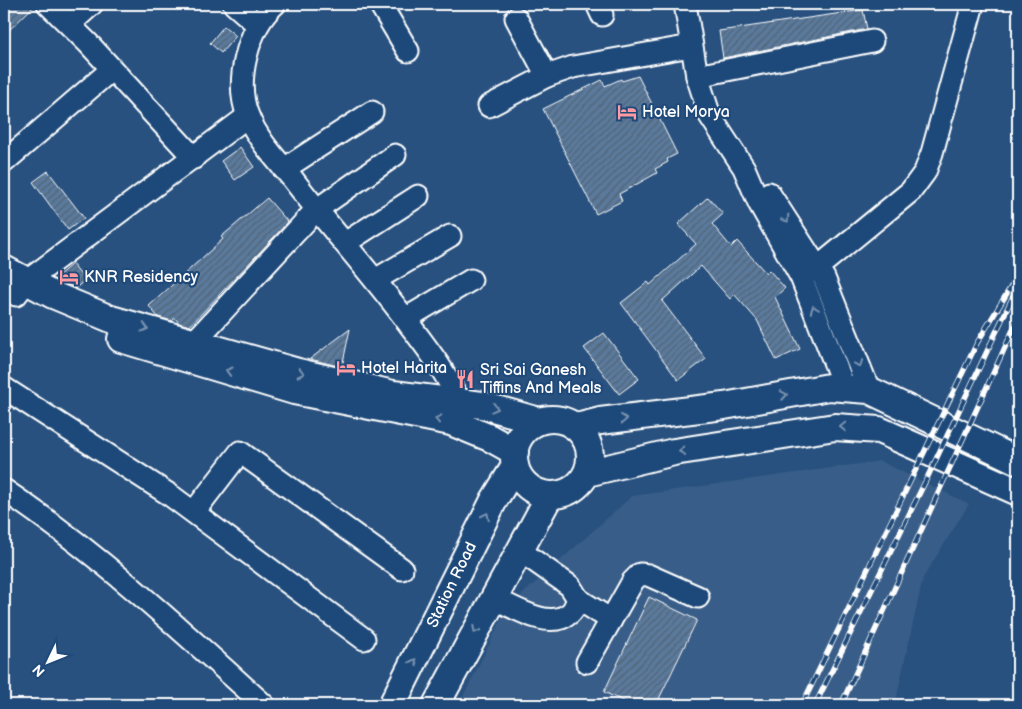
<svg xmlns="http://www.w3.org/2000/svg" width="1022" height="709" font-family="'Balsamiq Sans',sans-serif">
<defs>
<pattern id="building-hatch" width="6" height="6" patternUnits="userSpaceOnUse" patternTransform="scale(1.25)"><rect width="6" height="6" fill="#5a7a9d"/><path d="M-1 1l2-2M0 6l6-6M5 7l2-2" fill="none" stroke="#536374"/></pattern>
</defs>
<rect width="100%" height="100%" fill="#28517f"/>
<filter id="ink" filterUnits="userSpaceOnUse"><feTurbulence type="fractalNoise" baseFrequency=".02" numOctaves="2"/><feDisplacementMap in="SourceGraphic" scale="10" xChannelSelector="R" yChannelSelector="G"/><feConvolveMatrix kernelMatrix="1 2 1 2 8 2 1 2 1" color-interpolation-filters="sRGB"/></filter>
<g filter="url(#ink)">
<path fill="#375d88" d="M 880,461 L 969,504 L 923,578 L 895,705 L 459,705 L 507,608 L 632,496 Z"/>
<g fill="url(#building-hatch)" stroke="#fff">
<path d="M 12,4 L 36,4 L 4,35 L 4,12 Z"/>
<path d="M 863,10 L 867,29 L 723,58 L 719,31 Z"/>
<path d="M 224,26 L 236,36 L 221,53 L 210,43 Z"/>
<path d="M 638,76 L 677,154 L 667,159 L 668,162 L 655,169 L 657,173 L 619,194 L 622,201 L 596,214 L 543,109 L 602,80 L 605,86 L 621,79 L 622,81 Z"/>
<path d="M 240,147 L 254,167 L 235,180 L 221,161 Z"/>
<path d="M 48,171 L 84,218 L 68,230 L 33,182 Z"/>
<path d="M 708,197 L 723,214 L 712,224 L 731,247 L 737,241 L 766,273 L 769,270 L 785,288 L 775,297 L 800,349 L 776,360 L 757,320 L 734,294 L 730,299 L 701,266 L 662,301 L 706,359 L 678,380 L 621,303 L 648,282 L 650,285 L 696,244 L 678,224 Z"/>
<path d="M 267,198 L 288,222 L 190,326 L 179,323 L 175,318 L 172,321 L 158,317 L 149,306 L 223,239 L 221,237 Z"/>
<path d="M 72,264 L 85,280 L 76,288 L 64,283 L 58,276 Z"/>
<path d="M 350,329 L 342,367 L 310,359 Z"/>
<path d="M 604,333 L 639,379 L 619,394 L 584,348 Z"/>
<path d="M 649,597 L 697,620 L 656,705 L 631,705 L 604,692 Z"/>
</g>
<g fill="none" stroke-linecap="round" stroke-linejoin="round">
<g stroke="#fff" stroke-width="25">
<g id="minor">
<path d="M 48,4 L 88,43 L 194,158"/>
<path d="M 234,4 L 257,24"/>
<path d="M 275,4 C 248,28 234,81 248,116 C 257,139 277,160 292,178 C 330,228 372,274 409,324 C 427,348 446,372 458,400"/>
<path d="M 380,4 L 408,51"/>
<path d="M 597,4 L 602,15"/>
<path d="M 685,4 L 697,76 L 710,116 L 744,168 L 759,203 L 801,277 L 844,387"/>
<path d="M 516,18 L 547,76"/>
<path d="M 70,24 L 92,4"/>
<path d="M 697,76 L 872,41"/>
<path d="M 489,106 L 547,76 L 573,67 L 691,46"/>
<path d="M 4,162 L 111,70"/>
<path d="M 284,169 L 372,112"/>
<path d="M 769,193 L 824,278 L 869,390"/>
<path d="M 345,243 L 418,196"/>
<path d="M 817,268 L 911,191 L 925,172 L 932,153 L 973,4"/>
<path d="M 375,280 L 450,236"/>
<path d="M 16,295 L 27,281 L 248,116"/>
<path d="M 405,319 L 471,280"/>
<path d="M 194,342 L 316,210 L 395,155"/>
<path d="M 4,388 L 170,495 L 364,639"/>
<path d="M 4,490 C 97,552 181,630 264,705"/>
<path d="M 194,512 L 240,452 L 402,569"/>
<path d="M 493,598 C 514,607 549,631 570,613 C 574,610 576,603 578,599 L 570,586 L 519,550"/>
<path d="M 578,599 L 611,620 L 587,662"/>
<path d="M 611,620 L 633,581 L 640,574 L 648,575 L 698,597"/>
</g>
</g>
<g stroke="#fff" stroke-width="30">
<g id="major">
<path d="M 4,269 L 53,295 L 111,319 L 298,372 L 393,394 L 482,405 L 539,421"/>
<path d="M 121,339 L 294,391 L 451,422 L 490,438 L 515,452"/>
<circle cx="552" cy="457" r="38"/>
<path d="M 576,427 L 600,421 L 724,406 L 829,387 L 869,390 L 1018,461"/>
<path d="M 587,473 L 674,452 L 835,427 L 879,430 L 1018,492"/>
<path d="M 392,705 L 494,500 L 515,466"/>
<path d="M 436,705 L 550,495"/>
</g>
</g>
<use href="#minor" stroke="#1f4a7a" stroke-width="21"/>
<use href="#major" stroke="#1f4a7a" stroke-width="26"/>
<g stroke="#fff" stroke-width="5.5">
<g id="rail">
<path d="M 802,705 L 977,343 L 1018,275"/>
<path d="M 815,705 L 929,474 L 1017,288"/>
<path d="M 841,705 L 1018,319"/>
</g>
</g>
<use href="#rail" stroke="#1f4a7a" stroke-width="4" stroke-dasharray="11" stroke-linecap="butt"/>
</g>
<defs><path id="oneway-chevron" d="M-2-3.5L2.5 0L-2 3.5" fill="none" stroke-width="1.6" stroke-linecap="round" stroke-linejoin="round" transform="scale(1.25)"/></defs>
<g stroke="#7992af">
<use href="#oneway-chevron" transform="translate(786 219) rotate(57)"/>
<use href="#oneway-chevron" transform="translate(814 309) rotate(-111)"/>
<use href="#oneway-chevron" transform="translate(145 328) rotate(15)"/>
<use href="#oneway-chevron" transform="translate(859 364) rotate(68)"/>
<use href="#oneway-chevron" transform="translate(229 371) rotate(-164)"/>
<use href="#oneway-chevron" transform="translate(301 373) rotate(14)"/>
<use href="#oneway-chevron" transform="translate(784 395) rotate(-10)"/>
<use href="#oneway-chevron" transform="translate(495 408) rotate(14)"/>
<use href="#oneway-chevron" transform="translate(438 419) rotate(-167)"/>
<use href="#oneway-chevron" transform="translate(624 419) rotate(-5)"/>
<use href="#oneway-chevron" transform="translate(843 427) rotate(179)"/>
<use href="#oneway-chevron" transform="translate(682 451) rotate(171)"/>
<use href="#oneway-chevron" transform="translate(486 516) rotate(-63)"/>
<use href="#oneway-chevron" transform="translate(476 630) rotate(118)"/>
<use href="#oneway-chevron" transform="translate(414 662) rotate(-63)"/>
</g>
</g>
<defs>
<g id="hotel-bare" transform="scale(1.5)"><path d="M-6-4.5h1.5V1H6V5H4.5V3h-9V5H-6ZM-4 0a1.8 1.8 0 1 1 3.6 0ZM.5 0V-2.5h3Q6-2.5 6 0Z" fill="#ff9aa2" stroke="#1f4a7a" stroke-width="2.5" paint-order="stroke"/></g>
<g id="restaurant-bare" transform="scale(1.5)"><path d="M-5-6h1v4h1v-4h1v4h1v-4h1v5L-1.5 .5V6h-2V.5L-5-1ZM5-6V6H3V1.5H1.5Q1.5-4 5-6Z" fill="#ff9aa2" stroke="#1f4a7a" stroke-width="2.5" paint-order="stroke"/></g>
</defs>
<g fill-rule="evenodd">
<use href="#hotel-bare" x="627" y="112"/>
<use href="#hotel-bare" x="69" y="277"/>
<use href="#hotel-bare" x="346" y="368"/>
<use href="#restaurant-bare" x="465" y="379"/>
</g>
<g text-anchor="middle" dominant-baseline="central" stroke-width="4.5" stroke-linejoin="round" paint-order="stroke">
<g font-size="16" fill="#fff" stroke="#1f4a7a" text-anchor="start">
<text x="642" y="112">Hotel Morya</text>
<text x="84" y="277">KNR Residency</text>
<text x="361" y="368">Hotel Harita</text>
<text x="480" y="370">Sri Sai Ganesh<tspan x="480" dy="18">Tiffins And Meals</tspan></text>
</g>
<g font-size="16" fill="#fff" stroke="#1f4a7a">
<text transform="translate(452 585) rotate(-64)">Station Road</text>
</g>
</g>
<rect width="1022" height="709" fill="none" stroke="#1f4a7a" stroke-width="20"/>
<rect x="10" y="10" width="1002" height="689" fill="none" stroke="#fff" stroke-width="2" filter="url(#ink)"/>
<g transform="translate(48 662) rotate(227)" stroke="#1f4a7a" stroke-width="4" paint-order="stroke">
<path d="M0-4L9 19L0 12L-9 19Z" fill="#ffffff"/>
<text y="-8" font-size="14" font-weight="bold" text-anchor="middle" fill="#ffffff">N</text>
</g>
</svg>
